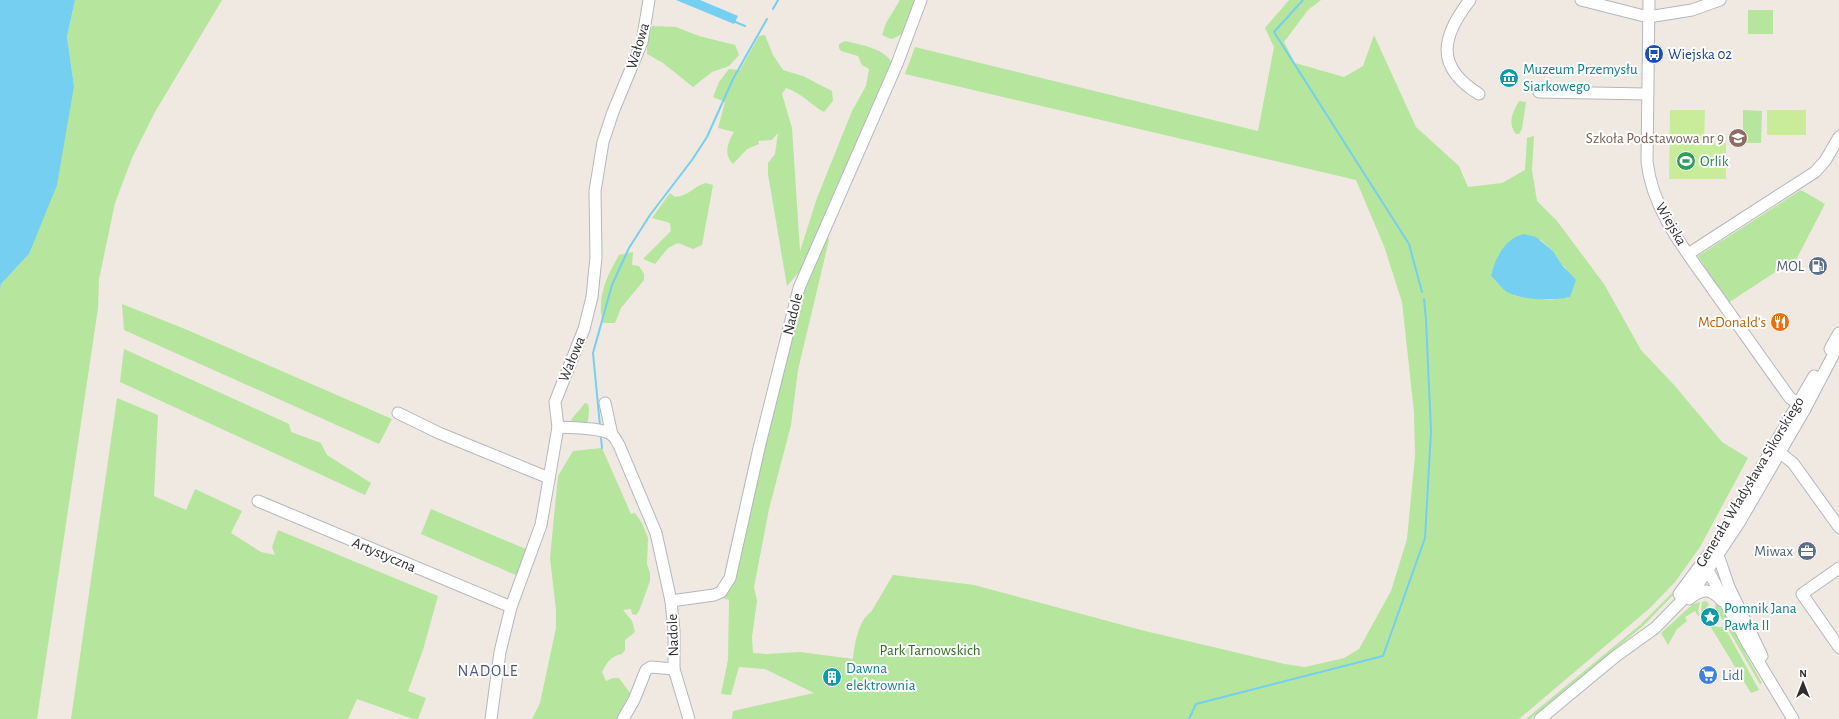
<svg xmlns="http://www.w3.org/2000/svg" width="1839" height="719" font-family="'Alegreya Sans',sans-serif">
<rect width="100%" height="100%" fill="#efe9e1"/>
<g fill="#b6e59e" fill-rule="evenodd">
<path d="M 75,0 L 222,0 L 155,112 L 132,158 L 115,203 L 99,279 L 98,308 L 37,719 L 0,719 L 0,290 L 1,284 L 29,254 L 74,86 L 67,37 Z"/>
<path d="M 900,0 L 918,0 C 912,17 910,34 891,39 L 882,35 L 886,23 Z"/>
<path d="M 1289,0 L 1321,0 L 1308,10 L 1284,42 L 1295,63 L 1344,77 L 1363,66 L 1374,35 L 1416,127 L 1459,166 L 1468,187 L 1502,183 L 1525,170 L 1527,138 L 1534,136 L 1532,170 L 1537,201 L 1557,221 L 1604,284 L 1641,350 L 1675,386 L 1722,442 L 1748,458 L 1700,547 L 1675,582 L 1650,608 L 1519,719 L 732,719 L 733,711 L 814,693 L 765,669 L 739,667 L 731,695 L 721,694 L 728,660 L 729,600 L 720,597 L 798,301 L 828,236 L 829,240 L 798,370 L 791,425 L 769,509 L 754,587 L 757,601 L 752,637 L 753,653 L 767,654 L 800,652 L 853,659 C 854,645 859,619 871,612 L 893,575 L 974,585 L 1141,630 L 1285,664 L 1305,667 L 1344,658 L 1359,649 L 1391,591 L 1407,539 L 1415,456 L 1414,412 L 1402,302 L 1384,246 L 1356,180 L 905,74 L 915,47 L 1258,131 L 1274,47 L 1265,28 ZM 1541,240 L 1553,251 L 1562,265 L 1566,268 L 1570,297 L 1550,300 L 1515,296 L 1491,276 L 1498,256 L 1510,241 Z"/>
<rect x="1748" y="10" width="25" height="24"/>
<path d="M 652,26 L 676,27 L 699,36 L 735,45 L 739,55 L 729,66 L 712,72 L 693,87 L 663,63 L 647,54 L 647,43 Z"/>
<path d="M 765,35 L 773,55 L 783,70 L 803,76 L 832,91 L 833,101 L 824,112 C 811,105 802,93 786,88 L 782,94 L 792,128 L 800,251 L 817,198 L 852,111 L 866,86 L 869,69 L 862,65 L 858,56 L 841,51 L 839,48 L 839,44 L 845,41 C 861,45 886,48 893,65 L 801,270 L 787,286 L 768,174 L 768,163 L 775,154 L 778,133 L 772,140 L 758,141 L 759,144 L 747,149 L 733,164 C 723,154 728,142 734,132 L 718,128 L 725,102 L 713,97 L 719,82 L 729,69 L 740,70 L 759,36 Z"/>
<path d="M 1519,101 L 1526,102 L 1522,129 L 1519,134 L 1516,134 C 1507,124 1513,111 1519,101 Z"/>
<path d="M 1743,110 L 1762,111 L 1761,143 L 1743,143 Z"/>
<path d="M 706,183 L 713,185 L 702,245 L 693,249 L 678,243 L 668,248 L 655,264 L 643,259 L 671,231 L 670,223 L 652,218 L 670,193 L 675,197 C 691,195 692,187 706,183 Z"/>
<path d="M 1801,190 L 1825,204 L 1797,258 L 1728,303 L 1698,256 Z"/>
<path d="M 633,252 L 632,265 L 639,266 L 644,274 L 644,280 L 621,308 L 615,323 L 603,323 C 596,298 607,276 619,255 Z"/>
<path d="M 122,304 L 185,329 L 392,419 L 379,444 L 124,330 Z"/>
<path d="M 124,349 L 289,424 L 291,432 L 321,443 L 327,455 L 371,483 L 365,495 L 120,382 Z"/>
<path d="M 117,398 L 158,415 L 154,496 L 186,510 L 195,489 L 242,511 L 231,533 L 261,552 L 275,555 L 272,547 L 278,530 L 438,596 L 423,650 L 408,691 L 426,698 L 418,719 L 413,719 L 357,699 L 348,719 L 71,719 Z"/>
<path d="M 585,403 L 588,404 L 589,410 L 588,421 L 583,425 L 574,424 L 571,420 Z"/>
<path d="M 602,448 L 631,514 L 635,513 L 642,523 L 648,538 L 647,564 L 650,573 L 650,581 L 639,611 L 636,615 L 632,614 L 631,609 L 623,610 L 632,621 L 635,632 L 625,640 L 625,650 L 622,654 C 611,656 607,662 602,672 L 606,681 L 613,678 L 619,678 L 630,693 L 617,719 L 532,719 L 540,703 L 556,628 L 556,610 L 550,558 L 558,476 L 573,451 Z"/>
<path d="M 431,509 L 528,550 L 518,576 L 421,534 Z"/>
<path d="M 1675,590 L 1677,591 L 1643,626 L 1530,719 L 1526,719 L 1640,625 Z"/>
<path d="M 1717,600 L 1739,636 L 1746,655 L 1762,683 L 1760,684 L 1715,607 Z"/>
<path d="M 1706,601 L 1709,604 C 1703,611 1704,620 1712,625 C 1716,628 1721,626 1725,628 L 1759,690 L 1751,693 L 1701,611 L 1702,602 Z"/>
<path d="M 1700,602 L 1698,611 L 1700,615 L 1698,616 L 1695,611 L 1685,617 L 1687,621 L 1677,629 L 1668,645 L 1661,633 L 1693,604 Z"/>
</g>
<g fill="#c9ec9a">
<path d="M 1670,110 L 1705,110 L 1704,143 L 1726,143 L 1726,179 L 1669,179 Z"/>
<rect x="1767" y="110" width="39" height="25"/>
</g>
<g fill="#75cff0">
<path d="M 0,0 L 75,0 L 67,37 L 74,86 L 57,185 L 29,254 L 1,284 L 0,290 Z"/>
<path d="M 676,0 L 700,0 L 738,16 L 734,24 Z"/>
<path d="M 1524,234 L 1536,237 L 1553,251 L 1562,265 L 1576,280 L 1570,297 C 1554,301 1521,300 1507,292 C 1501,288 1497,281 1491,276 C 1495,258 1505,238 1524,234 Z"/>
</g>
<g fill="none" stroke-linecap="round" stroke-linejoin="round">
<g stroke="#75cff0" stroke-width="2">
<path d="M 1303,0 L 1274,32 L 1409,244 L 1422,292"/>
<path d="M 773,9 L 778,0"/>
<path d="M 733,21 L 745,26"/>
<path d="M 600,426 L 593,353 L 612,285 L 629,248 L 650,215 L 692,160 L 707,137 L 733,79 L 767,19"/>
<path d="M 601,438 L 602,448"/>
<path d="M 1189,719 L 1196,704 L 1383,656 L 1425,538 L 1431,431 L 1426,320 L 1424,299"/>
</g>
<g stroke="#b4b7c1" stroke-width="13">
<g id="minor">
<path d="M 1470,0 C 1441,37 1435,67 1479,94"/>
<path d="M 1581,0 L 1648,17 L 1692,10 L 1720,0"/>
<path d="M 1649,0 L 1647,162 C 1653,212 1686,251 1714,291 C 1739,326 1764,362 1790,398 L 1805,409"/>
<path d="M 1539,92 L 1647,94"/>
<path d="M 1688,254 L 1815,172 L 1825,161 L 1839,137"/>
<path d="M 1830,349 L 1839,333"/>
<path d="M 605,403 L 612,435"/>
<path d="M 398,413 L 439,433 L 549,478"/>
<path d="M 558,427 C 571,428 602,427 612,435 C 615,437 617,442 619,445 L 656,533 L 671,601 L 674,631 L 674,669 L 689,719"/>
<path d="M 1779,452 L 1793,463 L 1839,527"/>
<path d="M 258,501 L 511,607"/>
<path d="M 1718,555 L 1729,587 L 1762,656"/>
<path d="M 1705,565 L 1749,646 L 1793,719"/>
<path d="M 1839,568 L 1802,594 L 1839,647"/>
<path d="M 1679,594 L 1714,547 L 1732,518 L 1814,376"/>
<path d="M 1689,599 C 1702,588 1711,588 1722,601"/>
<path d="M 671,601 L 714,595 L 721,592 L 730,578 L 759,448 L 799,288 L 897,64 L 921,0"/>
<path d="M 491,719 L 500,652 L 511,607 L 541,525 L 558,427 L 555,402 L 584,329 L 592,297 L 596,257 L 595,191 L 603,142 L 613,112 L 642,42 L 649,0"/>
<path d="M 623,719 L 634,700 L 646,670 L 651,667 L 674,669"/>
<path d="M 1540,719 L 1616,656 L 1655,628 L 1699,583 L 1739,523 L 1805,409 L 1839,344"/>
</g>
</g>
<use href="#minor" stroke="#fff" stroke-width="11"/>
</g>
<defs>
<g id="bus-disc" transform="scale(1)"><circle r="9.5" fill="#1a4fb4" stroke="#fff"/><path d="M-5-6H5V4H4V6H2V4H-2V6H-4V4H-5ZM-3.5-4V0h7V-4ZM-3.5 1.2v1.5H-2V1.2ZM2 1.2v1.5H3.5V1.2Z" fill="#fff"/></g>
<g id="museum-disc" transform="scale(1)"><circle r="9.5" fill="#0f9aa8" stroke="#fff"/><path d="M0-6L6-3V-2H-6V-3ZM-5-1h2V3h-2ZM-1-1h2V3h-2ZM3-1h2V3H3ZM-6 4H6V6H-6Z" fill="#fff"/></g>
<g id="school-disc" transform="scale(1)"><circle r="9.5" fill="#8d6e63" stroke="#fff"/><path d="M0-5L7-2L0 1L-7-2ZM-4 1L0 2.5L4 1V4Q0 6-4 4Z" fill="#fff"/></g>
<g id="stadium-disc" transform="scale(1)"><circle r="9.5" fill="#2e9e5b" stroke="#fff"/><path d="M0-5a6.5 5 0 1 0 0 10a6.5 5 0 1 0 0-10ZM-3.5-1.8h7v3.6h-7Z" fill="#fff"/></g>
<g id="fuel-disc" transform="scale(1)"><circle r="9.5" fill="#5c6f8a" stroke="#fff"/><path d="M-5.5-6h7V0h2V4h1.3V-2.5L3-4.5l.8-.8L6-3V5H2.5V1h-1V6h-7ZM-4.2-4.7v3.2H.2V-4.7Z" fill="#fff"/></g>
<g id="restaurant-disc" transform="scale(1)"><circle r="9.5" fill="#e8710a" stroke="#fff"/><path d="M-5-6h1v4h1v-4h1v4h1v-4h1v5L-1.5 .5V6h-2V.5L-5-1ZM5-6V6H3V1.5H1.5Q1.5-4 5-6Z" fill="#fff"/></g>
<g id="office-disc" transform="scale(1)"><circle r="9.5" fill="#5c6f8a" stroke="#fff"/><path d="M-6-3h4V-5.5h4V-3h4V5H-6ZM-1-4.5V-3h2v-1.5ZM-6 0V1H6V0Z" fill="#fff"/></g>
<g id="sight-disc" transform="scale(1)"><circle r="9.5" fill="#0f9aa8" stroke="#fff"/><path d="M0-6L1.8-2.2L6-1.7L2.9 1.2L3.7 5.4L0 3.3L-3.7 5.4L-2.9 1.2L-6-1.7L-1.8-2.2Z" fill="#fff"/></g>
<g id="supermarket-disc" transform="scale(1)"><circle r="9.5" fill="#3f7fe0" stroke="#fff"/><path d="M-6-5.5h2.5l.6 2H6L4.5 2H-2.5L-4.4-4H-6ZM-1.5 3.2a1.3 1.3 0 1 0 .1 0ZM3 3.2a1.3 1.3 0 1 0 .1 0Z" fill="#fff"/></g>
<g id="building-disc" transform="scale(1)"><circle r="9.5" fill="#0f9aa8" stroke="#fff"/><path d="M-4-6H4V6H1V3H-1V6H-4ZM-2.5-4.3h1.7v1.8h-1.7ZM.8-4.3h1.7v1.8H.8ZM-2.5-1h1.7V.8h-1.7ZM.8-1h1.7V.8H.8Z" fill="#fff"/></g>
</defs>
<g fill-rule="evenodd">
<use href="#bus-disc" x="1654" y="54"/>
<use href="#museum-disc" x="1509" y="78"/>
<use href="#school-disc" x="1738" y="138"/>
<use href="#stadium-disc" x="1686" y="161"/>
<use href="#fuel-disc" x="1818" y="266"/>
<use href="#restaurant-disc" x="1780" y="322"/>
<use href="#office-disc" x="1807" y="551"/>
<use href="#sight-disc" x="1710" y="617"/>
<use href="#supermarket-disc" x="1708" y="675"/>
<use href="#building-disc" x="832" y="677"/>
</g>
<g text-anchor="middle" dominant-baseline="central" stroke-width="4" stroke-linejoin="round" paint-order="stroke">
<g font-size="15" fill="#2e2e2e" stroke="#fff">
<text transform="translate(638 46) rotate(-73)">Wałowa</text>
<text transform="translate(1671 224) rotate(60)">Wiejska</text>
<text transform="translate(793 314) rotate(-76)">Nadole</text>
<text transform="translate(572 359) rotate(-68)">Wałowa</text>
<text transform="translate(1750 482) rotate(-59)">Generała Władysława Sikorskiego</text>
<text transform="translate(384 555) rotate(23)">Artystyczna</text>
<text transform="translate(673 635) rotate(-92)">Nadole</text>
</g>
<g font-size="15" fill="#164399" stroke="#fff" text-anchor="start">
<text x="1668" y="54">Wiejska 02</text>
</g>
<g font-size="15" fill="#0d838f" stroke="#fff" text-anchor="start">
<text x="1523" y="69">Muzeum Przemysłu<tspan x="1523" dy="17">Siarkowego</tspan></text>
<text x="1724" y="608">Pomnik Jana<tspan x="1724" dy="17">Pawła II</tspan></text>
<text x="846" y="668">Dawna<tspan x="846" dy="17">elektrownia</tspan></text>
</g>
<g font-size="15" fill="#785e54" stroke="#fff" text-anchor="end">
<text x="1724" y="138">Szkoła Podstawowa nr 9</text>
</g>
<g font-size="15" fill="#27864d" stroke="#fff" text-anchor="start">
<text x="1700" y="161">Orlik</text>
</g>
<g font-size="15" fill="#4e5e75" stroke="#fff" text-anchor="end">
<text x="1804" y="266">MOL</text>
<text x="1793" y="551">Miwax</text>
</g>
<g font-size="15" fill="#c56008" stroke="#fff" text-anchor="end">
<text x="1766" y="322">McDonald's</text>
</g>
<g font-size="15" fill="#2c6e1b" stroke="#fff">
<text x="930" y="650">Park Tarnowskich</text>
</g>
<g font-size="15" fill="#366cbe" stroke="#fff" text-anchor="start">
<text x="1722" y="675">Lidl</text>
</g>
<g font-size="16" letter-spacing="1" fill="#4d5680" stroke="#fff">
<text x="488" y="671">NADOLE</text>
</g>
</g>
<g transform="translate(1803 683)" stroke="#ffffff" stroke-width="3" paint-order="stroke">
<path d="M0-3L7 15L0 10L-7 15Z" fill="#2e2e2e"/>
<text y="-6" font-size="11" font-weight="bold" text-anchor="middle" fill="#2e2e2e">N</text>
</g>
</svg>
